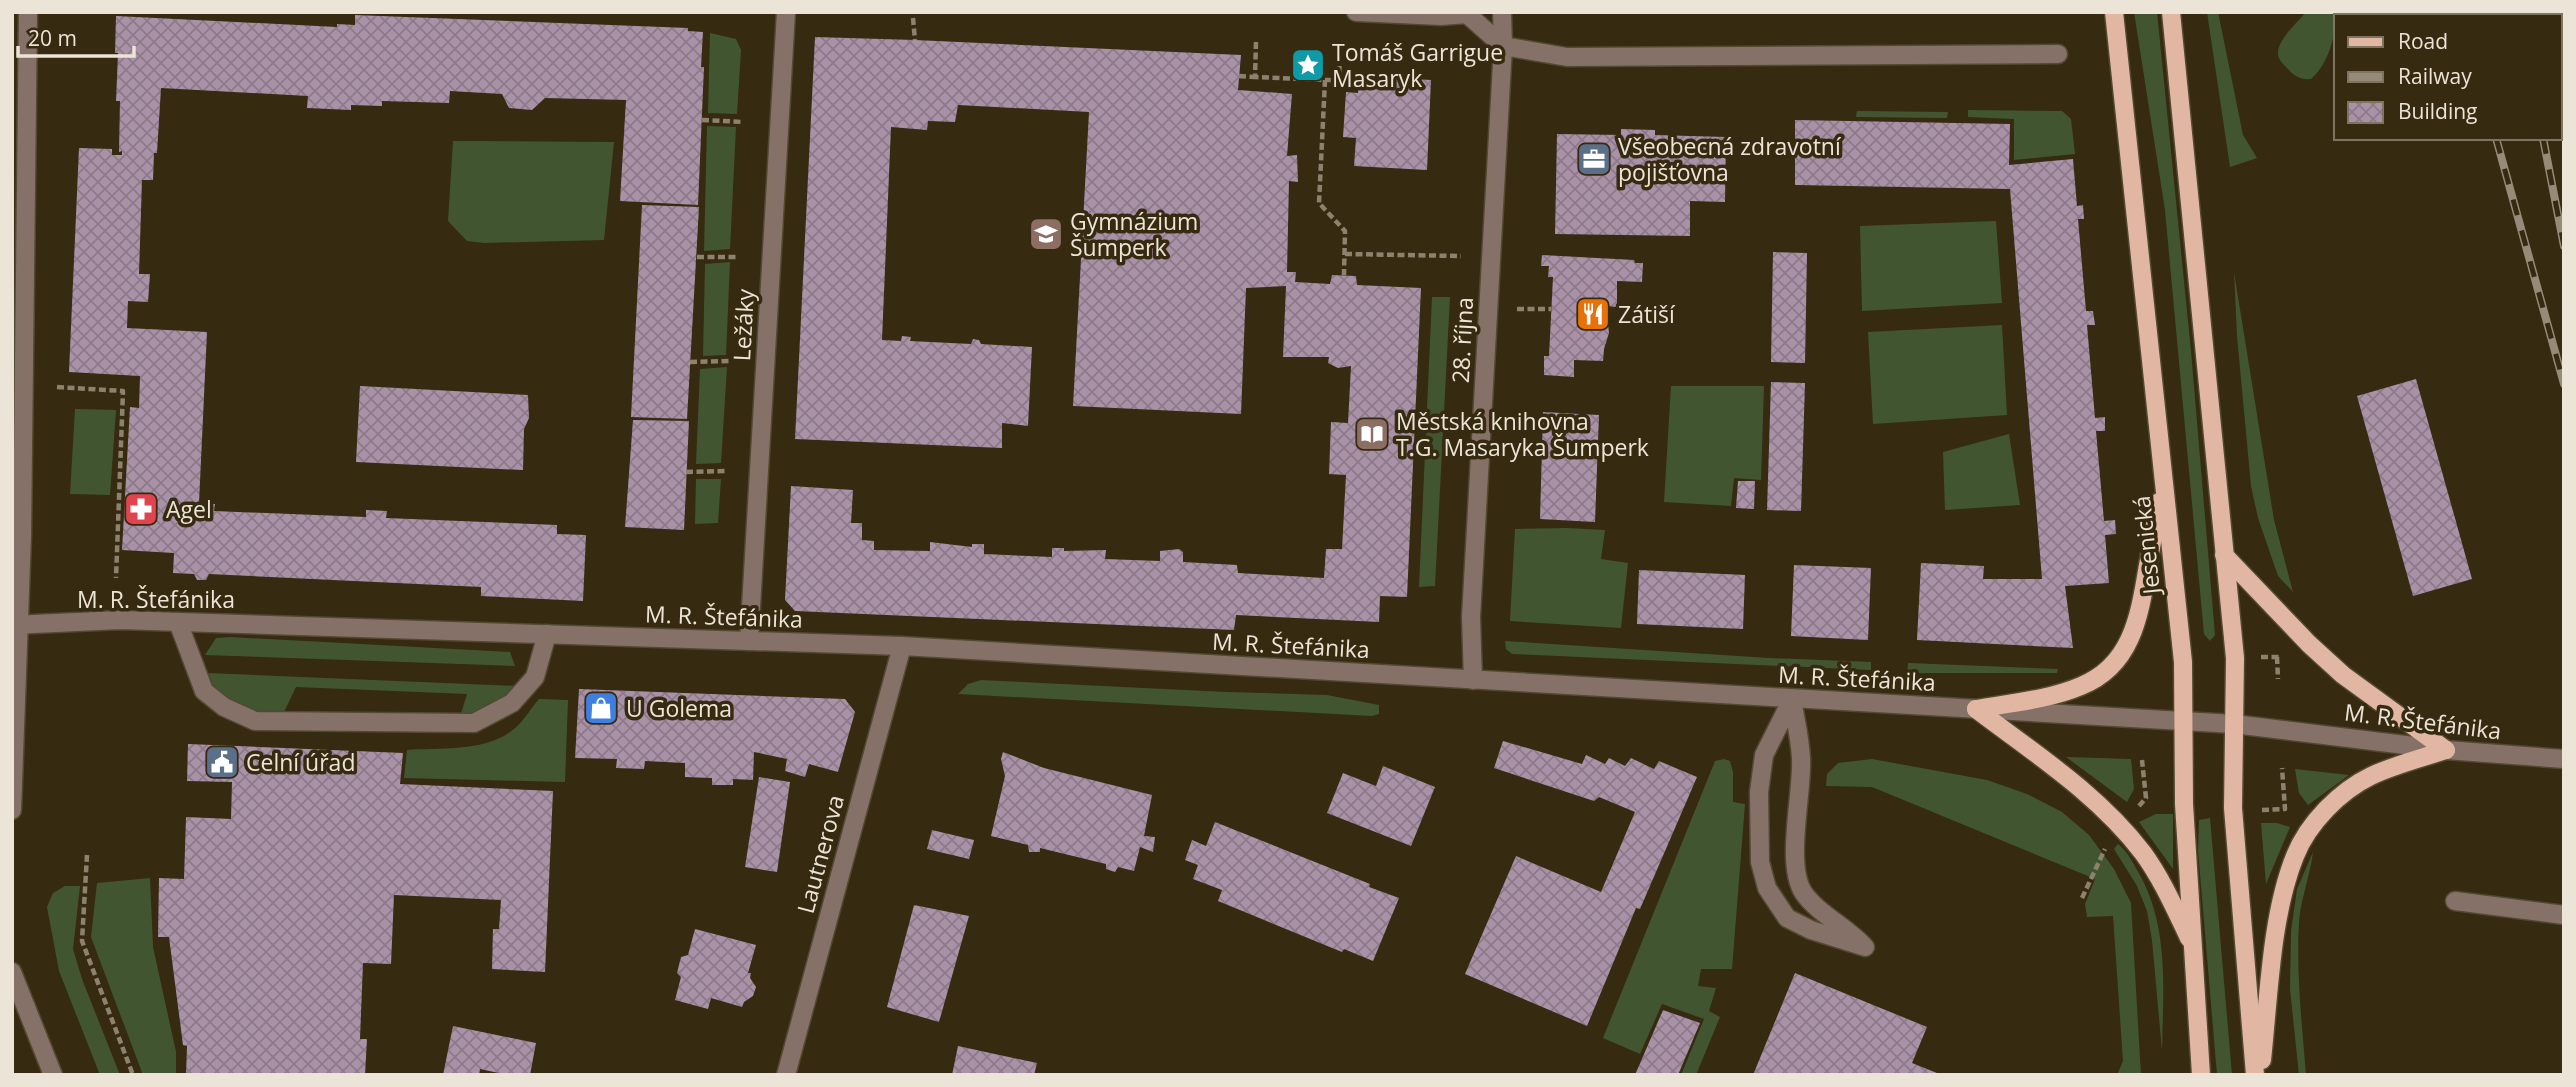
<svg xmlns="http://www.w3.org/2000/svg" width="2576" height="1087" font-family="'Open Sans',sans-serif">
<defs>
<pattern id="building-cross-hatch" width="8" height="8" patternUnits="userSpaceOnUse" patternTransform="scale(1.75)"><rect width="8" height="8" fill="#a991a7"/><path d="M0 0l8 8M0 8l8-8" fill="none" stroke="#8c7a88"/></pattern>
</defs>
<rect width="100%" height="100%" fill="#362a11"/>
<g fill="#425531">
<path d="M 2134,12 L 2157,12 L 2191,351 L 2215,635 L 2210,641 L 2204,634 L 2165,210 Z"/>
<path d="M 2207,12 L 2218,12 L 2243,135 L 2257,158 L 2230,167 Z"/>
<path d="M 2306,12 L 2340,12 L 2339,16 L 2336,16 C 2336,36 2327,66 2311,79 C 2300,80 2294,76 2287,68 C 2283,64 2278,59 2278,54 C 2277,40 2298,22 2306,12 Z"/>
<path d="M 710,33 L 736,39 L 741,50 L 737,114 L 708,113 Z"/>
<path d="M 1968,110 L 2062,111 L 2071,119 L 2075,154 L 2014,160 L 2014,119 L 1968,117 Z"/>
<path d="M 1857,111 L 1948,112 L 1947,118 L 1856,117 Z"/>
<path d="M 707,126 L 736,127 L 730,249 L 704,251 Z"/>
<path d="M 453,141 L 614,142 L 604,240 L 484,243 L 467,241 L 448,221 Z"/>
<path d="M 1996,221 L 2002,303 L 1862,311 L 1860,226 Z"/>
<path d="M 730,262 L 726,355 L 703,356 L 705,264 Z"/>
<path d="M 2234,272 L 2274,520 L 2293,592 L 2278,576 L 2258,518 L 2251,486 L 2237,336 Z"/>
<path d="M 1432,297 L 1450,297 L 1435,586 L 1419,587 Z"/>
<path d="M 2002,325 L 2007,415 L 1873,424 L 1868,332 Z"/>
<path d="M 727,367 L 721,463 L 696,464 L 700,369 Z"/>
<path d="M 1671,386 L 1764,386 L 1761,480 L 1734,478 L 1731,506 L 1664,502 Z"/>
<path d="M 75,409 L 116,410 L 110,495 L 70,494 Z"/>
<path d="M 2009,434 L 2020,505 L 1945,510 L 1943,452 Z"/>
<path d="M 696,479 L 721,479 L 718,523 L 695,524 Z"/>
<path d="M 1567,528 L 1605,530 L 1601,559 L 1628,563 L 1621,628 L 1510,621 L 1515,529 Z"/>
<path d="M 230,637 L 510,652 L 515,666 L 205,655 L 216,638 Z"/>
<path d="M 1505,641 L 1769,658 L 1871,662 L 1871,670 L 1512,654 L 1506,649 Z"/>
<path d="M 1908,663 L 2058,669 L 2057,673 L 1907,673 Z"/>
<path d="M 206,673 L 518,686 C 504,704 482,718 460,717 L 467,694 L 296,687 L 282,716 L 255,715 L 211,688 Z"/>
<path d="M 981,680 L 1226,692 L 1327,695 L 1379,705 L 1379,714 L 1372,716 L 958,694 L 968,684 Z"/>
<path d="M 539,699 L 568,700 L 565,782 L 404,778 L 407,750 C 441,748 487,752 514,729 C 524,721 531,708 539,699 Z"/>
<path d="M 2066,757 L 2131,759 L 2134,789 L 2127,802 Z"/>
<path d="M 1724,759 L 1730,761 L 1733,772 L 1733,802 L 1745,804 L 1732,969 L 1701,969 L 1698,986 L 1716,988 L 1709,1011 L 1720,1017 L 1696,1075 L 1681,1075 L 1704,1019 L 1662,1004 L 1640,1054 L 1603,1038 L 1715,761 Z"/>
<path d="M 1872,759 L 1987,780 L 2027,794 L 2062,812 L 2089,835 L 2114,869 L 2131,903 L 2141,1075 L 2117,1075 L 2123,1061 L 2113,916 L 2087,917 L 2085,904 L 2095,879 L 1872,787 L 1826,786 L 1827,774 L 1838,763 Z"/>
<path d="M 2295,769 L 2349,775 L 2308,805 L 2299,793 Z"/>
<path d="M 2156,814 L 2173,814 L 2173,869 L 2139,822 Z"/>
<path d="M 2210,818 L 2232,1075 L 2217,1075 L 2198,850 L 2199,820 Z"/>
<path d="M 2261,823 L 2277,823 L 2290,827 L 2266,884 Z"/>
<path d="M 2118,844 C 2127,851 2132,861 2137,870 C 2170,925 2163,990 2162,1051 L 2152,940 L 2147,911 L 2137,886 L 2114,849 Z"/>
<path d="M 2313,852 C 2310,876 2301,898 2299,922 C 2296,973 2302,1024 2306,1075 L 2299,1075 L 2290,989 L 2291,931 L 2297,889 Z"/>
<path d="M 150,878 L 153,947 L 176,1052 L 176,1075 L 143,1075 L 91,937 L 97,883 Z"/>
<path d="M 65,886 L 80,886 L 73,949 L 82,979 L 120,1075 L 100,1075 L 59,971 L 47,907 L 53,893 Z"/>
</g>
<g fill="url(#building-cross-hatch)">
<path d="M 355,15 L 688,28 L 688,31 L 703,32 L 701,67 L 704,67 L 698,205 L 620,201 L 626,100 L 545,98 L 532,110 L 509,108 L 502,94 L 450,91 L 449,103 L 382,101 L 382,106 L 351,105 L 351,110 L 307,108 L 308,96 L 161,88 L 157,153 L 154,153 L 153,180 L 142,180 L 139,274 L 150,274 L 148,302 L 128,301 L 127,328 L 207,332 L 199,503 L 215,504 L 214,511 L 366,517 L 366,510 L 387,511 L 386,518 L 557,525 L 557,534 L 586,535 L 583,601 L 481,596 L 481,587 L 209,574 L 206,580 L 197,580 L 194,574 L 173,573 L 174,553 L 122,550 L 130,407 L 139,408 L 140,376 L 69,372 L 79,148 L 112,149 L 112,155 L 122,155 L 122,151 L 119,152 L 120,101 L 116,101 L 118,53 L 115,53 L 116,16 L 337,27 L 337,24 L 355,25 Z"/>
<path d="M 815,37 L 915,40 L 1241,55 L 1238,90 L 1292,94 L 1287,156 L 1297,155 L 1298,182 L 1289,181 L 1287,272 L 1296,272 L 1295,282 L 1330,284 L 1332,275 L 1356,276 L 1357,285 L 1421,288 L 1407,597 L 1380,596 L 1379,622 L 1236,615 L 1234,630 L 795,611 L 785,600 L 791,486 L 853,490 L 851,523 L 862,523 L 862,540 L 874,541 L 874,550 L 930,551 L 930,542 L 972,547 L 972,544 L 984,544 L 984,554 L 1052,557 L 1052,548 L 1064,548 L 1064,551 L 1106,550 L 1105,559 L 1160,561 L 1160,551 L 1179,549 L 1183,552 L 1183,562 L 1237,565 L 1238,573 L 1324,578 L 1326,549 L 1342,549 L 1346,475 L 1329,474 L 1331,422 L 1348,423 L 1351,366 L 1338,368 L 1328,363 L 1329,357 L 1283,357 L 1286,286 L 1246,288 L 1241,414 L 1073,406 L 1089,112 L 958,105 L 955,122 L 928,121 L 927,130 L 891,127 L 882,340 L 901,341 L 902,336 L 911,337 L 910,341 L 971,344 L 973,339 L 979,340 L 981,344 L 1032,347 L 1028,426 L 1002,423 L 1002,448 L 795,439 Z"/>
<path d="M 1358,76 L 1431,80 L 1427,170 L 1354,166 L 1356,138 L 1343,137 L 1346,92 L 1358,93 Z"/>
<path d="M 1795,120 L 2010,124 L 2009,165 L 2073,159 L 2077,206 L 2083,205 L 2084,219 L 2078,219 L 2086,311 L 2093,311 L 2095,325 L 2087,325 L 2095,418 L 2105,417 L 2105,431 L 2096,431 L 2104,521 L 2115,520 L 2116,534 L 2105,535 L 2109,583 L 2065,586 L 2073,648 L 1917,640 L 1921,563 L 1984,566 L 1983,579 L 2042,579 L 2010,189 L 1795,185 Z"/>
<path d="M 1621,129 L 1655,130 L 1655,135 L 1726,137 L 1725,202 L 1690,201 L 1690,236 L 1555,234 L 1557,134 L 1621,135 Z"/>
<path d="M 642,205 L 699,207 L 687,419 L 631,417 Z"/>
<path d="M 1773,252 L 1807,253 L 1805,363 L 1771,362 Z"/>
<path d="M 1542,255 L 1634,260 L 1635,263 L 1643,263 L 1642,282 L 1617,281 L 1617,307 L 1606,306 L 1609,333 L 1604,349 L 1603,361 L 1574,360 L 1574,377 L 1544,375 L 1544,356 L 1549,356 L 1553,277 L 1548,277 L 1549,266 L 1541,266 Z"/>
<path d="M 2416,379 L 2472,579 L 2413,596 L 2357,396 Z"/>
<path d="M 1771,382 L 1805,383 L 1801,511 L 1767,510 Z"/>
<path d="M 360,386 L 528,395 L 529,418 L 524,429 L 523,470 L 356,462 Z"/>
<path d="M 1543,412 L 1599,415 L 1595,522 L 1540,519 Z"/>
<path d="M 633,420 L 689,421 L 684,530 L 625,527 Z"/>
<path d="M 1738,481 L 1755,481 L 1754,509 L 1736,508 Z"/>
<path d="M 1794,565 L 1871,568 L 1868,640 L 1791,636 Z"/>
<path d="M 1639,570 L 1745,575 L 1743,629 L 1637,624 Z"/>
<path d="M 579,689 L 845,699 L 855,712 L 838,772 L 809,764 L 805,777 L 785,771 L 787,759 L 754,752 L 753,780 L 733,779 L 733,785 L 712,785 L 712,778 L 685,777 L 685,763 L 645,761 L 644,769 L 616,768 L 617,759 L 575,758 Z"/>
<path d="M 1503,741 L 1582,764 L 1586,755 L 1605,764 L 1609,758 L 1625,766 L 1631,758 L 1654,769 L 1659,761 L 1697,777 L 1640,909 L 1636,908 L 1587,1026 L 1465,974 L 1516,856 L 1601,892 L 1635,812 L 1599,797 L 1594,801 L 1494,768 Z"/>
<path d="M 188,744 L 403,753 L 400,784 L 553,791 L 545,972 L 492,969 L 493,929 L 499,929 L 501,900 L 394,895 L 391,964 L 363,963 L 360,1039 L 367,1039 L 365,1075 L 186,1075 L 187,1046 L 183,1045 L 169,937 L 158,937 L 159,878 L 184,879 L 186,817 L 231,819 L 232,782 L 187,781 Z"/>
<path d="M 1003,752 L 1044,768 L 1152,795 L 1144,836 L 1155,837 L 1153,852 L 1140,847 L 1134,871 L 1118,867 L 1115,872 L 1106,869 L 1106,864 L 1040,848 L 1040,852 L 1029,852 L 1028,845 L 991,836 L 1005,776 L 1001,759 Z"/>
<path d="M 1383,766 L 1435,787 L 1411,846 L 1327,813 L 1343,773 L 1376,786 Z"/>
<path d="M 759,777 L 790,782 L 777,872 L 745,867 Z"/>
<path d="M 1215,822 L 1370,884 L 1369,887 L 1399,898 L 1373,961 L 1344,949 L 1342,952 L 1218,901 L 1222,890 L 1193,879 L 1198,865 L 1185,860 L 1192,840 L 1206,846 Z"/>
<path d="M 932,830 L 974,840 L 969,859 L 927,849 Z"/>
<path d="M 914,905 L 969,916 L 939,1022 L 887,1007 Z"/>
<path d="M 695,929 L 756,945 L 748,973 L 751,973 L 750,978 L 756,987 L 753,996 L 744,1002 L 742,1007 L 711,998 L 708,1009 L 675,1000 L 681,977 L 677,973 L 681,957 L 688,955 Z"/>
<path d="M 1795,973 L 1927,1027 L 1912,1063 L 1942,1075 L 1753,1075 Z"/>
<path d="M 1663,1010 L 1700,1023 L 1678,1075 L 1635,1075 Z"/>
<path d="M 453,1026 L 536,1043 L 530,1075 L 508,1075 L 480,1069 L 479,1075 L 443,1075 Z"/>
<path d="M 958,1046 L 1037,1063 L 1034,1075 L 952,1075 Z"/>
</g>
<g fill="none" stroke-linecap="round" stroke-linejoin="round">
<g stroke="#534831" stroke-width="21">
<g id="minor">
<path d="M 1356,12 L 1441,16 L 1467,14 L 1503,46"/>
<path d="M 1503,46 L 1567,57 L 2058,54"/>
<path d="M 178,622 L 204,691 L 224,707 L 255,721 L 474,723 L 512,703 L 535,677 L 547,634"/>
<path d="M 12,625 L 120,620 L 902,646 L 2234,724 L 2446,750 L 2564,759"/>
<path d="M 749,641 L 786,12"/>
<path d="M 1473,680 L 1471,617 L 1503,46 L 1502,12"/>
<path d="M 1792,699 L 1764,755 L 1759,792 L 1760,862 L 1767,888 L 1787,918 L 1811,930 L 1865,947"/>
<path d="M 1792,699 C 1795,718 1800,738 1801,758 C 1803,792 1785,863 1803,892 C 1817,913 1845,926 1863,945"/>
<path d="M 12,810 L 22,536 L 28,12"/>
<path d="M 2455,901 L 2564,915"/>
<path d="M 12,972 L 53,1075"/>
<path d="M 786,1075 L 902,646"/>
</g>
</g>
<g stroke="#534831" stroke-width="21">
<g id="major">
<path d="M 2114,12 L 2183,662 L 2184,804 L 2201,1075"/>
<path d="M 2171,12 L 2235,658 L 2233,808 L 2255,1075"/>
<path d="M 2224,555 L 2309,644 L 2343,675 L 2446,750"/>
<path d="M 1976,709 C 2010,703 2048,700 2081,686 C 2131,666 2139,618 2147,571 C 2151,548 2155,525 2159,502"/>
<path d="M 1976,709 C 2034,753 2098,794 2143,853 C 2162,879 2175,909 2189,938"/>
<path d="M 2262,1060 C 2269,996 2271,915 2295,856 C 2308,823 2340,791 2371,776 C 2394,765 2422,758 2446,750"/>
</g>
</g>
<g stroke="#8c826e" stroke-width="4.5" stroke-dasharray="7 3.5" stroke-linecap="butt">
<path d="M 913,18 L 915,40"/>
<path d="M 1256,42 L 1255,77 L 1325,80 L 1319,203 L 1345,231 L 1344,275"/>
<path d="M 1239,76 L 1255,77"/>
<path d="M 1325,80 L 1339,80 L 1340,48"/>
<path d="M 702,120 L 743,122"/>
<path d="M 1345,254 L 1461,256"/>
<path d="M 697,257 L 737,257"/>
<path d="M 1517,309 L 1551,309"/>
<path d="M 690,362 L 732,361"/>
<path d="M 57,387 L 123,391 L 116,578"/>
<path d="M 686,472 L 727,471"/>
<path d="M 2261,657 L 2280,657"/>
<path d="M 2277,657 L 2278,679"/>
<path d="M 2139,806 L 2146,798 L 2142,760"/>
<path d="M 2262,810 L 2285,809 L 2282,768"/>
<path d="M 87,855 L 82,941 L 133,1075"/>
<path d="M 2082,898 L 2105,849"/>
</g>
<use href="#minor" stroke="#867168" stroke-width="18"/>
<use href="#major" stroke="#e1b6a3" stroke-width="18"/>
<g stroke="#958b78" stroke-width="8">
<g id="rail">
<path d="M 2462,12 L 2463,16"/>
<path d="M 2519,12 L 2520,16"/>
<path d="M 2496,138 L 2564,384"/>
<path d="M 2543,138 L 2564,246"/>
</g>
</g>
<use href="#rail" stroke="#362a11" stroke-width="5" stroke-dasharray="16" stroke-linecap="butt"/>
</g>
<defs>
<g id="sight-square" transform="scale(1.75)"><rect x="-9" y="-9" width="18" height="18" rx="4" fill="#0f9aa8" stroke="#362a11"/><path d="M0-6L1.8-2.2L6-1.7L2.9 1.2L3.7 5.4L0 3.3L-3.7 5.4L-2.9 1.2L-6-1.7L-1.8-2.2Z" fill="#fff"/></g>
<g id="office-square" transform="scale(1.75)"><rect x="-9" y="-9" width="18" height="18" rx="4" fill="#5c6f8a" stroke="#362a11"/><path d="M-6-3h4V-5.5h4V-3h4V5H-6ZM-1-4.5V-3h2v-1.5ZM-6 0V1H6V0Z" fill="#fff"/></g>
<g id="school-square" transform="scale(1.75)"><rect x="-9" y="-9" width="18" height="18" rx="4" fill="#8d6e63" stroke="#362a11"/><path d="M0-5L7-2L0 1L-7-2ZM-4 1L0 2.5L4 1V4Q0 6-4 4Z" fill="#fff"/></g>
<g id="restaurant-square" transform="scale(1.75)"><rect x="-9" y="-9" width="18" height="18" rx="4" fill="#e8710a" stroke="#362a11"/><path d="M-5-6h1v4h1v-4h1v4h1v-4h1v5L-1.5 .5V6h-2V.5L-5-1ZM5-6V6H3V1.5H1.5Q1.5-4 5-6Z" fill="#fff"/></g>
<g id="library-square" transform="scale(1.75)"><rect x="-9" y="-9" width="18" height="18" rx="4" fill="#8d6e63" stroke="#362a11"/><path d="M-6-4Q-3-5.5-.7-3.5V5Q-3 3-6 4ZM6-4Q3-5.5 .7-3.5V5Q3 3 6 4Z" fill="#fff"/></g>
<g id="pharmacy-square" transform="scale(1.75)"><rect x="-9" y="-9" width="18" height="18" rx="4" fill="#e0444e" stroke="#362a11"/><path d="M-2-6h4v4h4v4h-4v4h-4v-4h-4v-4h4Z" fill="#fff"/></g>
<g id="shop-square" transform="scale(1.75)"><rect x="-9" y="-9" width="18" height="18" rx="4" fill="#3f7fe0" stroke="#362a11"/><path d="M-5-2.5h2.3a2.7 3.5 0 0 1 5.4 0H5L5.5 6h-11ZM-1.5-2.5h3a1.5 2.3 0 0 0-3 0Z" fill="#fff"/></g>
<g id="civic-square" transform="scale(1.75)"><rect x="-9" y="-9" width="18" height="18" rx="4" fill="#5c6f8a" stroke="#362a11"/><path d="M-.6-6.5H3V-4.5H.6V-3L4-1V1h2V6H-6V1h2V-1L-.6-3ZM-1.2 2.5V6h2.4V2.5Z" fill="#fff"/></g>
</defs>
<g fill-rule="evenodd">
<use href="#sight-square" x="1308" y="65"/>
<use href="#office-square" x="1594" y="159"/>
<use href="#school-square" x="1046" y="234"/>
<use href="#restaurant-square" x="1593" y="314"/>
<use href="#library-square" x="1372" y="434"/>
<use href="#pharmacy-square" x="141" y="509"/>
<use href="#shop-square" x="601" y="708"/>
<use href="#civic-square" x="222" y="762"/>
</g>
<g text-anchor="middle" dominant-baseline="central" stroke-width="7" stroke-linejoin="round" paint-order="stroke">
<g font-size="23" fill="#ece4d6" stroke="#362a11" text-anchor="start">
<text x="1332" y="52">Tomáš Garrigue<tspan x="1332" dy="26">Masaryk</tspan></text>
<text x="1618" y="146">Všeobecná zdravotní<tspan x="1618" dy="26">pojišťovna</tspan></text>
<text x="1070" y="221">Gymnázium<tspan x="1070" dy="26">Šumperk</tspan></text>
<text x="1618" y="314">Zátiší</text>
<text x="1396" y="421">Městská knihovna<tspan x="1396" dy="26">T.G. Masaryka Šumperk</tspan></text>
<text x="166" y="509">Agel</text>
<text x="626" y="708">U Golema</text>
<text x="246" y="762">Celní úřad</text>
</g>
<g font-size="23" fill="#ece4d6" stroke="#362a11">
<text transform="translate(743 325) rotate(-87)">Ležáky</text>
<text transform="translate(1462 340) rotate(-87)">28. října</text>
<text transform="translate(2146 545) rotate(-96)">Jesenická</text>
<text x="156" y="599">M. R. Štefánika</text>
<text transform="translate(724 616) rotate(2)">M. R. Štefánika</text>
<text transform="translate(1291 645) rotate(3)">M. R. Štefánika</text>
<text transform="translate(1857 678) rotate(3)">M. R. Štefánika</text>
<text transform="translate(2423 721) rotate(7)">M. R. Štefánika</text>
<text transform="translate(820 854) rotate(-75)">Lautnerova</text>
</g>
</g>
<rect width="2576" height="1087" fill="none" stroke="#ece4d6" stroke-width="28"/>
<rect x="2334" y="14" width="228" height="126" fill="#362a11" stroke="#7f7460" stroke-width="2"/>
<rect x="2348" y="37" width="35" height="10" fill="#e1b6a3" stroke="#7f7460" stroke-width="2"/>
<text x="2398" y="49" font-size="21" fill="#ece4d6">Road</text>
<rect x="2348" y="72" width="35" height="10" fill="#958b78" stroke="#7f7460" stroke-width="2"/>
<text x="2398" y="84" font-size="21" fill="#ece4d6">Railway</text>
<rect x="2348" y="102" width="35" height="21" fill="url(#building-cross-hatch)" stroke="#7f7460" stroke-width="2"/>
<text x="2398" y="119" font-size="21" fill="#ece4d6">Building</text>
<path d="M18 46v10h116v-10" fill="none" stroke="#ece4d6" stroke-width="3.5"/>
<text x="28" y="46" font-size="21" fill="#ece4d6" stroke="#362a11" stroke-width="5" paint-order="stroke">20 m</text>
</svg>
